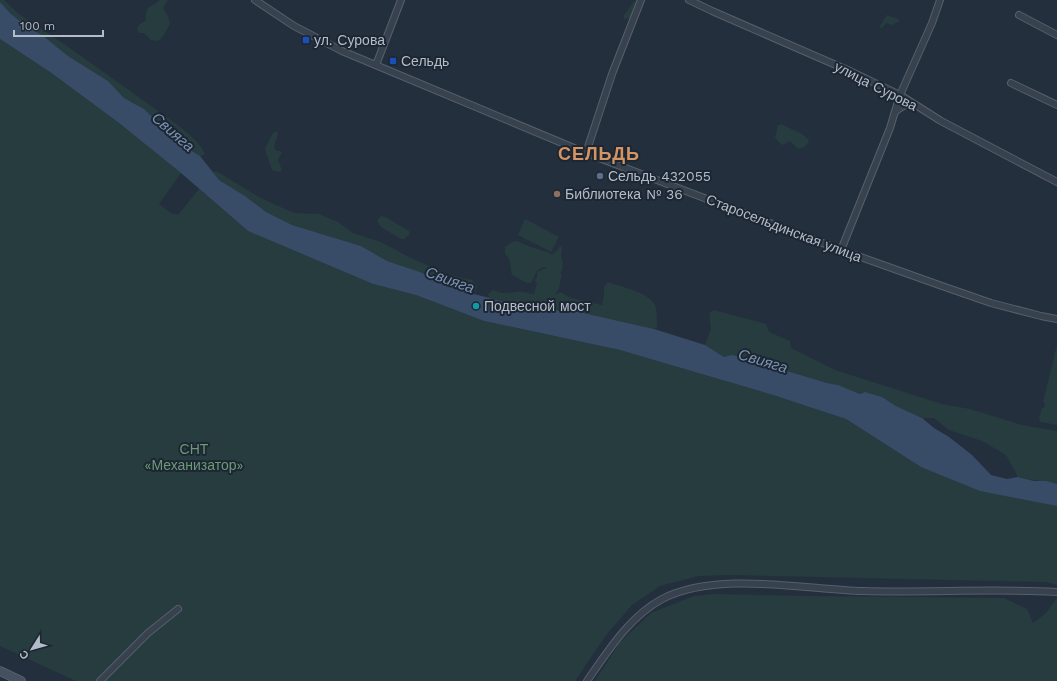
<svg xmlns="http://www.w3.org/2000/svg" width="1057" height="681" font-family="'Work Sans',sans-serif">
<rect width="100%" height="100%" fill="#242f3e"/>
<g fill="#263c3f">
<path d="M 0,0 L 4,0 C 21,18 38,26 58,40 C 90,62 123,86 155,109 C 171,121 197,136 205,154 L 200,156 L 182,145 L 144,109 L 124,98 L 108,81 L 68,56 L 42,35 L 26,26 L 12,15 L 0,2 Z"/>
<path d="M 160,0 L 168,0 L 163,8 L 168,16 L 170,24 L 162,38 L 157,41 L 151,40 L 144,33 L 139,33 L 137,29 L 139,25 L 146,20 C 145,3 151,9 160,0 Z"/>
<path d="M 636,0 L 638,2 L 631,18 L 624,19 L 624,15 C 629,10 631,3 636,0 Z"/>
<path d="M 887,15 L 898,19 L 899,21 L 892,25 L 886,23 L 881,29 L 880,26 Z"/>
<path d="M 0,39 L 50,72 L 119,123 L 181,173 L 159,204 L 171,213 L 178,215 L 199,189 L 248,231 L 373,284 L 416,295 L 484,321 L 620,350 L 773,395 L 846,419 L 921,467 L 1057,506 L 1057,585 L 1046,582 L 730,575 L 698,576 L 660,586 L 632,605 L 607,634 L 575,681 L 76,681 L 0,646 Z"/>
<path d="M 781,124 L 802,134 L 808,139 L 809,142 L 804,147 L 798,149 L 790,141 L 782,145 L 776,139 L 775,137 L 777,131 L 777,126 Z"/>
<path d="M 276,131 L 278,134 L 274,147 L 277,151 L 280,151 L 282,152 L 278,160 L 282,170 L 279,172 L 272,170 L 265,149 L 272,134 Z"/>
<path d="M 211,171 L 218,172 L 259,197 L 278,206 L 295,213 L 319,214 L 338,222 L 353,233 L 381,242 L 411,258 L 449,275 L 472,280 L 477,287 L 475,291 L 466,292 L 420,272 L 387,261 L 361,246 L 292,225 L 266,212 L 245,196 L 219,180 Z"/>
<path d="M 382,216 L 387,218 L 409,231 L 410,234 L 404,239 L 401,239 L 381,227 L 377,221 L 380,217 Z"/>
<path d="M 525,219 L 559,237 L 551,252 L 518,235 Z"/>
<path d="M 518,241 C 524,246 543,250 552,254 L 557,251 L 560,246 L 562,247 L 561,256 L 563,264 L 562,271 L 559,272 L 562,274 L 559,288 L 555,295 L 560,292 L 571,298 L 602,305 L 604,295 L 604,287 L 608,282 C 621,287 653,293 656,308 C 657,314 657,321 657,327 L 654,329 L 579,312 L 529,308 L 489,298 L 488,294 L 493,290 C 505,295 506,293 517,292 C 522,291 529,294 534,294 L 537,283 L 535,281 L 537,277 L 537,272 L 548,267 C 536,267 536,274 531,283 L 527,283 L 512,275 C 510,268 512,260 505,254 L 505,247 L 512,242 Z"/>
<path d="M 714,310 L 766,324 L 769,332 L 790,341 L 791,348 L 835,370 L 942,404 L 970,409 L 1022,425 L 1057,431 L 1057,484 C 1044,481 1031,480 1018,477 L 1006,455 L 982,441 L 949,430 L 934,418 L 922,418 L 896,406 L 882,397 L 865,392 L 860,394 L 838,385 L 827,383 L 731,355 L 724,357 L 705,345 L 711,329 L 709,313 Z"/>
<path d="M 1057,345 L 1057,425 L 1041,422 L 1039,419 L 1042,408 L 1044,408 L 1045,403 L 1043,402 Z"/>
<path d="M 713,594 L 810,596 L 1004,598 L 1027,609 L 1033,623 L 1046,613 L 1057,598 L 1057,681 L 595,681 L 620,642 L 651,613 L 694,596 Z"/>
</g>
<path fill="#394c67" d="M 0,2 L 11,14 L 26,26 L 42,35 L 68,56 L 108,81 L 124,98 L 144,109 L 182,145 L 200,156 L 219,180 L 245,196 L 266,212 L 292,225 L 361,246 L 387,261 L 420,272 L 466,292 L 529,308 L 579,312 L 654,329 L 705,345 L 724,357 L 731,355 L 737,356 L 827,383 L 838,385 L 860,394 L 865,392 L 882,397 L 896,406 L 922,418 L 934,428 L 949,437 L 972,455 L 991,475 L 1007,479 L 1018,477 L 1034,481 L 1046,481 L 1057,484 L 1057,506 L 980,491 L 921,467 L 846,419 L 773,395 L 620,350 L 484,321 L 416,295 L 373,284 L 248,231 L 181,173 L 119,123 L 50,72 L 0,39 Z"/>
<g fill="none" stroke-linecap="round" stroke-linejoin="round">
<g stroke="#565f6c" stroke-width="8">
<g id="street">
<path d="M 255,0 L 294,26 L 342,51 L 586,153 L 841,250 L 942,286 L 991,303 L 1041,316 L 1057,319"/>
<path d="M 689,0 L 712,11 L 852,72 L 900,95 L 941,121 L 1057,182"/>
<path d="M 1019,15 L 1057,35"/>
<path d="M 376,65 L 401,0"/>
<path d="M 1011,83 L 1057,105"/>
<path d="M 895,112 L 900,108 L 910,102"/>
<path d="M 586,153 L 612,74 L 641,0"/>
<path d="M 841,250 L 890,128 L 900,95 L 932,23 L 940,0"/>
<path d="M 100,681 L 148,633 L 178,609"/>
<path d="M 587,681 C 608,651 629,617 662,599 C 717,571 803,589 863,591 C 928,593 992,588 1057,592"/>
</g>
</g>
<g stroke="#565f6c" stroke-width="10">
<path id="secondary" d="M 0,671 L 21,681"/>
</g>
<use href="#street" stroke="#38414e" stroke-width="6"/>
<use href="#secondary" stroke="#465061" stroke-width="8"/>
</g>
<g fill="#1a4fb4" stroke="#1d2633" stroke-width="1.5">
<rect x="302" y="36" width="8" height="8" rx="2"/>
<rect x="389" y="57" width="8" height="8" rx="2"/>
</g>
<circle fill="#5c6f8a" stroke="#1d2633" stroke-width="1.5" cx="600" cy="176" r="4"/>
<circle fill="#8d6e63" stroke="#1d2633" stroke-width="1.5" cx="557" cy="194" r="4"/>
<circle fill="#0f9aa8" stroke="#1d2633" stroke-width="1.5" cx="476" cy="306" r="4"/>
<g text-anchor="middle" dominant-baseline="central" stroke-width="4" stroke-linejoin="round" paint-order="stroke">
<g font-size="14" fill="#b4bcc9" stroke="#1d2633" text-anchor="start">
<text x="314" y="40">ул. Сурова</text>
<text x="401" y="61">Сельдь</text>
<text x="608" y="176">Сельдь 432055</text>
<text x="565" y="194">Библиотека № 36</text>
<text x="484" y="306">Подвесной мост</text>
</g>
<g font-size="14" fill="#b4bcc9" stroke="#1d2633">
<text transform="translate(876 86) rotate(27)">улица Сурова</text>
<text transform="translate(784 228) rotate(21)">Старосельдинская улица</text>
</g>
<g font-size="14" fill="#6b9a76" stroke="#1d2633">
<text x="194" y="449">СНТ<tspan x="194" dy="16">«Механизатор»</tspan></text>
</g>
<g font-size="15" font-style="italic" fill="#7c92b1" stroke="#1d2633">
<text transform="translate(173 132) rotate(41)">Свияга</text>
<text transform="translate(450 280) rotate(20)">Свияга</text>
<text transform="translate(763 361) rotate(17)">Свияга</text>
</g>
<g font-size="18" font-weight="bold" letter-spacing="1" fill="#d59563" stroke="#1d2633">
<text x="599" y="153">СЕЛЬДЬ</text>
</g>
</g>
<g transform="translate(32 649) rotate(233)" stroke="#1d2633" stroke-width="3" paint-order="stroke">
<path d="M0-3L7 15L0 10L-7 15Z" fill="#b4bcc9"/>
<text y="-6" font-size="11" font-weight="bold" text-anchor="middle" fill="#b4bcc9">С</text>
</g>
<path d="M14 30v6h89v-6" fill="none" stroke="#b4bcc9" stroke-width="2"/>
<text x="20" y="30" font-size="12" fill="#b4bcc9" stroke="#1d2633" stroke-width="3" paint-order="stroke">100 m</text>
</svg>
